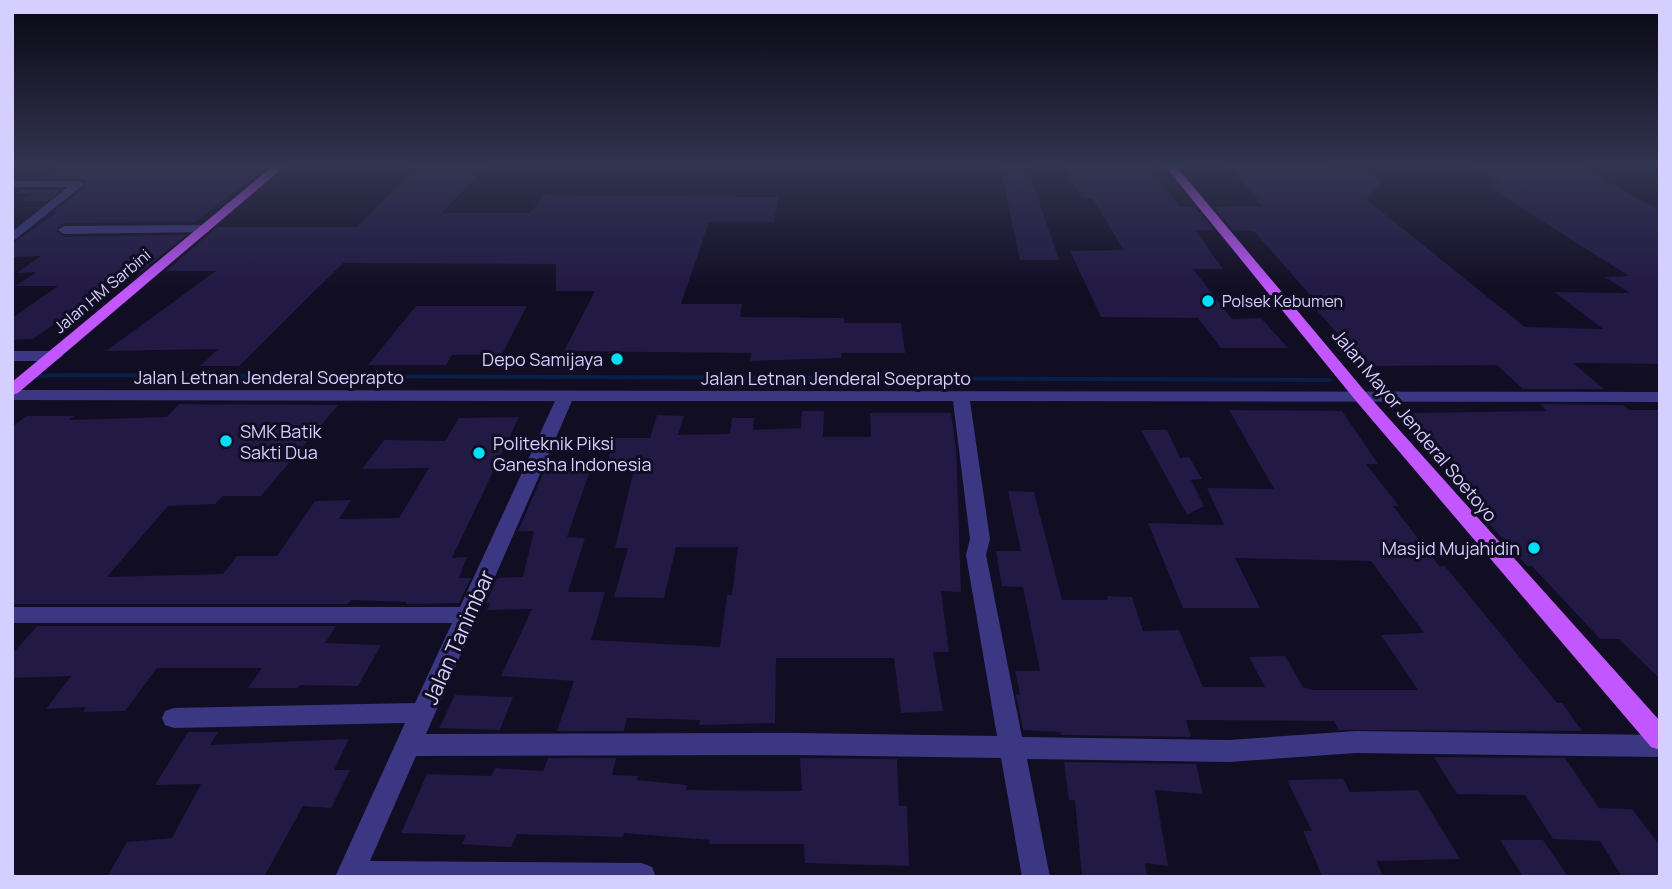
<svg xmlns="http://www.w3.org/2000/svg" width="1672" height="889" font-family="Manrope,sans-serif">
<rect width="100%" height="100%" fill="#110d23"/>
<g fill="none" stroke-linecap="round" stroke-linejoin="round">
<path fill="#0a1f45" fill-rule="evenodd" d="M 53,373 L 1330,378 L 1334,380 L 1330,382 L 53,377 L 26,380 L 22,378 L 26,376 Z"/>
</g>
<g fill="#221945">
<path d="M 65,166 L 269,166 L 195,222 L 64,223 L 57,228 L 57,232 L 64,237 L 186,235 L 142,271 L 131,271 L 33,339 L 12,340 L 12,318 L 58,286 L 15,286 L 37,272 L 17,273 L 41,256 L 12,257 L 12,244 L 57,212 L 53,212 L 86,186 L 85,182 L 79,178 L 42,178 Z"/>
<path d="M 417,166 L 486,166 L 442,213 L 530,213 L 544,195 L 778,197 L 774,222 L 709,222 L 681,304 L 742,304 L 740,317 L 844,318 L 844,323 L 901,323 L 905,353 L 841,353 L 841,358 L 750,361 L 751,353 L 564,351 L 595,291 L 556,291 L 556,264 L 343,263 L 239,366 L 200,366 L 218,349 L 106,351 L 216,271 L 166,271 L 217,227 L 357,227 Z"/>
<path d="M 1000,166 L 1027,166 L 1059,260 L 1020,260 Z"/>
<path d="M 1063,166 L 1149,166 L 1180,207 L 1195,207 L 1214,230 L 1195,230 L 1223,269 L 1193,269 L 1232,319 L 1261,318 L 1288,348 L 1221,348 L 1198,318 L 1101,317 L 1070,251 L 1124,250 L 1092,198 L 1082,198 Z"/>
<path d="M 1227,166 L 1364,168 L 1381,182 L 1367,200 L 1525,327 L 1603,329 L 1554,292 L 1630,293 L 1605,277 L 1629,276 L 1484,184 L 1500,184 L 1472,166 L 1581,166 L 1660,211 L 1660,364 L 1573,363 L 1604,389 L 1523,389 L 1497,365 L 1367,366 L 1310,303 L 1317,303 L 1254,231 L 1233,230 L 1214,207 L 1262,206 L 1255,199 L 1259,199 Z"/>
<path d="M 22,190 L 61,190 L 47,201 L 20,201 L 34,193 L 14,194 Z"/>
<path d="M 416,306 L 527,306 L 502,354 L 452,355 L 446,365 L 368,365 Z"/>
<path d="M 179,404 L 338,405 L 261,496 L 223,496 L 215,504 L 168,506 L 107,577 L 223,574 L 237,556 L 277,556 L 315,501 L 351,500 L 339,519 L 399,518 L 429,468 L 362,469 L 384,440 L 445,441 L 459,418 L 519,417 L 452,558 L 467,557 L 459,578 L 471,578 L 459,603 L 406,604 L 407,602 L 351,600 L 348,604 L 12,604 L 12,427 L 26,416 L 74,416 L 69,420 L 167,417 Z"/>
<path d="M 1540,404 L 1623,405 L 1629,410 L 1660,410 L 1660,679 L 1619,639 L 1600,639 L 1532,566 L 1527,566 L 1478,511 L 1491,511 L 1441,456 L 1444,456 L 1407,413 L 1547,411 Z"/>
<path d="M 1229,410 L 1342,411 L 1378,464 L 1366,464 L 1399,506 L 1393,506 L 1439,566 L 1445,566 L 1557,703 L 1562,703 L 1582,731 L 1339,730 L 1334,721 L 1186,720 L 1191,737 L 1061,735 L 1060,732 L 1023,730 L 1016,694 L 1020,695 L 1015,671 L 1040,671 L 1023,587 L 1002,586 L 996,551 L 1021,551 L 1008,491 L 1034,492 L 1062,600 L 1108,600 L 1107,596 L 1132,597 L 1143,631 L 1179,630 L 1203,687 L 1265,687 L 1249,657 L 1285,656 L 1303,687 L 1312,690 L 1418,690 L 1381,635 L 1424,633 L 1371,561 L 1235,558 L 1260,608 L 1183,608 L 1148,523 L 1224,525 L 1207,488 L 1274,489 Z"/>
<path d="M 802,411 L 824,411 L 823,437 L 871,437 L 870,413 L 951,413 L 956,448 L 961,592 L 941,591 L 949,652 L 933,652 L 943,711 L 901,713 L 894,658 L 776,658 L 775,723 L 699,725 L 700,720 L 627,718 L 624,731 L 557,731 L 574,681 L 501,676 L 532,609 L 487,610 L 490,603 L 486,603 L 497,578 L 523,577 L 534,531 L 518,531 L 547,465 L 592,465 L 567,537 L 585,538 L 568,592 L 605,592 L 591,640 L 720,647 L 727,595 L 732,595 L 738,547 L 676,547 L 664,598 L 614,597 L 628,548 L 615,548 L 635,465 L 606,465 L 615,438 L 650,438 L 657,415 L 684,416 L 678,435 L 730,434 L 732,418 L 754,418 L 753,430 L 801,428 Z"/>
<path d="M 1141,430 L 1167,430 L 1180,458 L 1189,457 L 1202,479 L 1191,480 L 1204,506 L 1187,515 Z"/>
<path d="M 37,626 L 336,626 L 325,643 L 381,645 L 358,686 L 300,685 L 298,688 L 248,688 L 262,668 L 157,668 L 125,711 L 83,712 L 86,707 L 46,709 L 71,676 L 12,678 L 12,654 Z"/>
<path d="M 455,695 L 513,697 L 500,730 L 439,728 Z"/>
<path d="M 188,732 L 218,732 L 210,745 L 349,739 L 334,770 L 350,770 L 331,808 L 303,806 L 264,877 L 107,877 L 127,842 L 172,838 L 201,784 L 155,785 Z"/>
<path d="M 1434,757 L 1565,758 L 1599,808 L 1632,809 L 1660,846 L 1660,877 L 1622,877 L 1600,841 L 1553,839 L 1525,795 L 1457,794 Z"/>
<path d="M 548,758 L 616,758 L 612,775 L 638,776 L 637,780 L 687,785 L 686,790 L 802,791 L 800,758 L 897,759 L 899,806 L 907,806 L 909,866 L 805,863 L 804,844 L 709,844 L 710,840 L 624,833 L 623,837 L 517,834 L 511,847 L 462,844 L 466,835 L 401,833 L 427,774 L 491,776 L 495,768 L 543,771 Z"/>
<path d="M 1064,762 L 1196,764 L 1203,794 L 1155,790 L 1168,866 L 1145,863 L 1147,877 L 1082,877 L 1075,800 L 1069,800 Z"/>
<path d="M 1343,779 L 1350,792 L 1418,790 L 1460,859 L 1376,861 L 1383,876 L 1322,876 L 1303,831 L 1312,831 L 1287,780 Z"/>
<path d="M 1500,840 L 1543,840 L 1567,875 L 1522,875 Z"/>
</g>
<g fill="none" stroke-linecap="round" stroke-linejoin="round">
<g fill="#3b3783" fill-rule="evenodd">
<path d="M 12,181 L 79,181 L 84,184 L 12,242 L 12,232 L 68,187 L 12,187 Z"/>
<path d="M 205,225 L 209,226 L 209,232 L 64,234 L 58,230 L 64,226 Z"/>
<path d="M 12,351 L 55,351 L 63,356 L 55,361 L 12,361 Z"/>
<path d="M 12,390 L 1660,392 L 1660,402 L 970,401 L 990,539 L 986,555 L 1022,737 L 1229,740 L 1356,731 L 1660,735 L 1660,757 L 1356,753 L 1229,762 L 1027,759 L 1050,877 L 1022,877 L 1001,758 L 796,755 L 416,756 L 370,861 L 642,863 L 652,867 L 656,877 L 335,877 L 405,723 L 174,728 L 165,725 L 162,718 L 165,711 L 174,708 L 415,703 L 452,623 L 12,623 L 12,607 L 460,607 L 555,401 L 12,400 ZM 572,401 L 953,401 L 970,539 L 966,555 L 997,736 L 796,733 L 426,734 Z"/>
</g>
<g fill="#c256ff" fill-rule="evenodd">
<path d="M 273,166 L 285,166 L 18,393 L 12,395 L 12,382 Z"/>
<path d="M 1165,166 L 1176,166 L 1368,395 L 1660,721 L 1660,750 L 1651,747 L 1356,401 Z"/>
</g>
</g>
<linearGradient id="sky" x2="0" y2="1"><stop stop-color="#090713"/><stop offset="0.57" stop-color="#323550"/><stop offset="1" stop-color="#323550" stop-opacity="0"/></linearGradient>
<rect width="1672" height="291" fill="url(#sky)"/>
<g fill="#00dffa" stroke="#110d23" stroke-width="2.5">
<circle cx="1208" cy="301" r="7"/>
<circle cx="617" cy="359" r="7"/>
<circle cx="226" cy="441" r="7"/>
<circle cx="479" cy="453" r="7"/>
<circle cx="1534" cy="548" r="7"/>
</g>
<g text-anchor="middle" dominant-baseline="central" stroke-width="6" stroke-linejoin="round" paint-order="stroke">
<g font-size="16" fill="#d5cfff" stroke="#110d23">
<text transform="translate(102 291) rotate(-40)">Jalan HM Sarbini</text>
</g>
<g font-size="16" fill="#d5cfff" stroke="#110d23" text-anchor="start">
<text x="1222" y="301">Polsek Kebumen</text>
</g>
<g font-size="18" fill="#d5cfff" stroke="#110d23" text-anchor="end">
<text x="603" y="359">Depo Samijaya</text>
<text x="240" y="431" text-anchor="start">SMK Batik<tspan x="240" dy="21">Sakti Dua</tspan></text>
<text x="493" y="443" text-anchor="start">Politeknik Piksi<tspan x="493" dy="21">Ganesha Indonesia</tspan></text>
<text x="1520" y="548">Masjid Mujahidin</text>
</g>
<g font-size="18" fill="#d5cfff" stroke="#110d23">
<text x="269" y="377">Jalan Letnan Jenderal Soeprapto</text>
<text x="836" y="378">Jalan Letnan Jenderal Soeprapto</text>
<text transform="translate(1415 425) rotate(50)">Jalan Mayor Jenderal Soetoyo</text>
</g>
<g font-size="21" fill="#d5cfff" stroke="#110d23">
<text transform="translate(458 637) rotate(-66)">Jalan Tanimbar</text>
</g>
</g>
<rect width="1672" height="889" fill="none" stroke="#d5cfff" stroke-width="28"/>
</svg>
